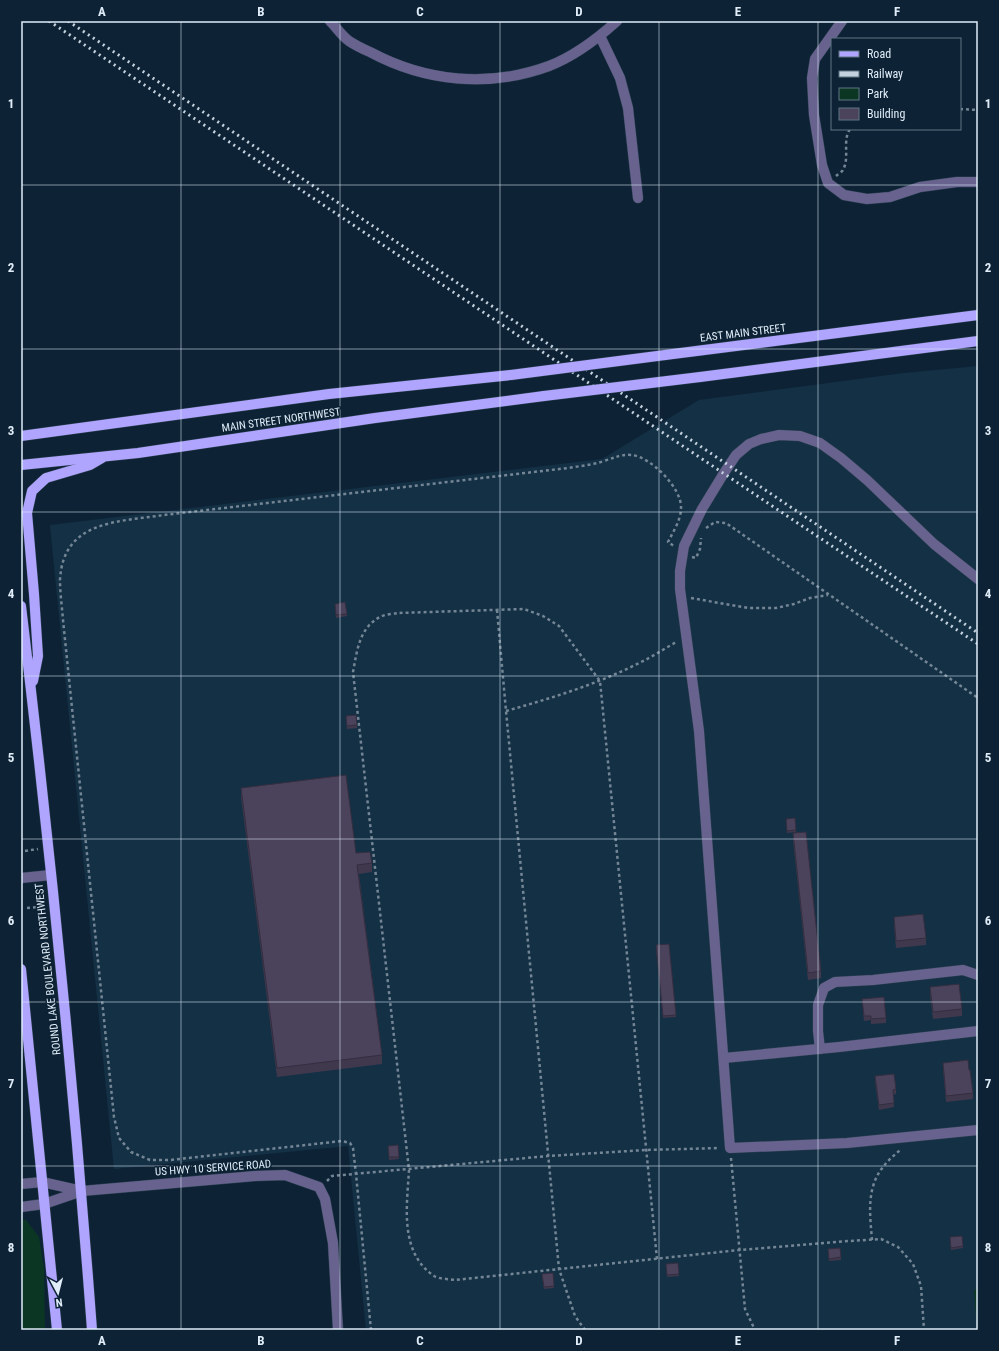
<svg xmlns="http://www.w3.org/2000/svg" width="999" height="1351" font-family="'Roboto Condensed',sans-serif">
<rect width="100%" height="100%" fill="#0d2335"/>
<path fill="#143045" d="M 978,366 L 978,1330 L 366,1330 L 348,1146 L 114,1169 L 50,525 L 602,459 L 699,400 L 904,373 Z"/>
<g fill="#0a3623">
<path d="M 21,1220 L 26,1220 L 39,1237 L 44,1269 L 45,1330 L 21,1330 Z"/>
<path d="M 978,1287 L 978,1330 L 977,1330 L 974,1291 Z"/>
</g>
<g fill="none" stroke-linecap="round" stroke-linejoin="round">
<g stroke="#2b3f50" stroke-width="11">
<g id="minor">
<path d="M 330,21 C 336,27 342,36 349,41 C 355,45 363,49 370,52 C 426,82 489,88 549,66 C 575,56 597,39 617,21"/>
<path d="M 842,21 L 815,59 L 812,78 L 814,115 L 822,165 L 828,183 L 844,195 L 867,199 L 890,197 L 920,187 L 957,182 L 978,182"/>
<path d="M 600,36 L 620,78 L 628,108 L 638,198"/>
<path d="M 978,579 L 934,544 L 867,480 L 841,458 L 820,443 L 800,436 L 779,435 L 761,439 L 749,444 L 736,455 L 724,473 L 702,509 L 684,546 L 680,571 L 680,589 L 699,731 L 730,1148 L 847,1143 L 978,1130"/>
<path d="M 21,878 L 51,875"/>
<path d="M 820,1049 L 818,1031 L 818,1005 L 824,988 L 835,982 L 873,980 L 963,970 L 978,975"/>
<path d="M 724,1058 L 839,1047 L 978,1031"/>
<path d="M 21,1184 L 42,1182 L 82,1191"/>
<path d="M 21,1207 L 44,1204 L 82,1191 L 255,1176 L 285,1175 L 319,1187 L 325,1199 L 333,1243 L 338,1330"/>
</g>
</g>
<g stroke="#2b3f50" stroke-width="11">
<g id="major">
<path d="M 665,355 L 978,315"/>
<path d="M 700,377 L 978,341"/>
<path d="M 21,436 L 329,394 L 511,375"/>
<path d="M 21,465 L 138,453 L 375,418 L 544,396"/>
<path d="M 21,606 C 50,846 74,1088 92,1330"/>
<path d="M 33,681 L 38,656 L 34,594 L 27,513 L 32,491 L 46,478 L 90,465 L 102,458"/>
<path d="M 21,969 L 57,1330"/>
</g>
</g>
<g stroke="#748695" stroke-width="2.5" stroke-dasharray="3 3" stroke-linecap="butt">
<path d="M 960,109 L 978,110"/>
<path d="M 836,176 C 838,174 842,172 843,170 C 850,157 842,141 850,129"/>
<path d="M 706,528 L 715,522 L 726,523 L 978,698"/>
<path d="M 692,557 L 696,558 L 700,549 L 701,538"/>
<path d="M 691,598 L 748,608 L 776,608 L 794,604 L 810,598 L 828,595"/>
<path d="M 497,610 L 506,711 L 559,1269 L 575,1316 L 585,1330"/>
<path d="M 506,711 C 552,698 598,684 641,662 C 652,657 662,650 673,644 L 677,641"/>
<path d="M 25,851 L 38,849"/>
<path d="M 27,908 L 40,907"/>
<path d="M 731,1158 L 745,1309 L 755,1330"/>
<path d="M 327,1181 L 332,1176 L 548,1156 L 646,1150 L 719,1148"/>
<path d="M 872,1240 C 870,1215 866,1188 883,1167 C 888,1160 895,1155 901,1149"/>
<path d="M 657,1259 L 600,681 L 559,626 L 543,616 L 524,609 L 398,613 C 393,614 385,614 380,617 C 359,628 357,651 353,672 L 409,1170 C 407,1206 399,1252 434,1276 C 439,1279 449,1279 455,1280 L 739,1250 L 849,1241 L 881,1239 L 898,1247 L 913,1264 L 921,1286 L 924,1330"/>
<path d="M 371,1330 L 356,1174 L 353,1148 L 350,1143 L 342,1141 L 170,1160 L 150,1160 L 131,1152 L 119,1138 L 114,1117 L 63,620 C 62,607 60,593 60,580 C 63,520 118,522 164,515 L 568,468 C 580,466 592,465 604,461 C 614,458 621,454 631,455 C 650,456 682,488 681,508 C 681,520 673,532 668,542 L 674,546"/>
</g>
<use href="#minor" stroke="#67638e" stroke-width="10"/>
<use href="#major" stroke="#afa5fe" stroke-width="10"/>
<g stroke="#c3d1de" stroke-width="3" stroke-dasharray="2 4" stroke-linecap="butt">
<path d="M 49,21 L 978,644"/>
<path d="M 68,21 L 978,633"/>
</g>
<g stroke="#2b3f50" stroke-width="11" stroke-linecap="butt">
<g id="major-bridge">
<path d="M 511,375 L 665,355"/>
<path d="M 544,396 L 700,377"/>
</g>
</g>
<use href="#major-bridge" stroke="#afa5fe" stroke-width="10"/>
</g>
<g fill="#40394e">
<path d="M 335,606 L 347,614 L 347,616 L 336,618 Z"/>
<path d="M 346,716 L 357,725 L 357,728 L 347,729 Z"/>
<path d="M 241,788 L 372,863 L 372,872 L 359,874 L 382,1055 L 382,1064 L 277,1077 L 241,797 Z"/>
<path d="M 795,818 L 796,832 L 787,833 L 786,819 Z"/>
<path d="M 793,833 L 821,971 L 821,978 L 808,980 L 793,840 Z"/>
<path d="M 894,917 L 926,938 L 926,945 L 896,948 L 894,924 Z"/>
<path d="M 656,947 L 676,1015 L 676,1017 L 663,1018 Z"/>
<path d="M 930,987 L 962,1009 L 962,1016 L 933,1019 L 930,994 Z"/>
<path d="M 862,999 L 886,1018 L 886,1023 L 871,1024 L 871,1020 L 864,1021 Z"/>
<path d="M 943,1063 L 969,1070 L 973,1093 L 973,1099 L 946,1102 L 943,1070 Z"/>
<path d="M 875,1076 L 896,1089 L 896,1094 L 893,1095 L 894,1107 L 879,1110 L 875,1081 Z"/>
<path d="M 398,1145 L 399,1159 L 389,1160 L 388,1146 Z"/>
<path d="M 950,1240 L 963,1246 L 963,1248 L 951,1250 Z"/>
<path d="M 828,1251 L 841,1257 L 841,1260 L 829,1261 Z"/>
<path d="M 678,1263 L 679,1276 L 667,1277 L 666,1264 Z"/>
<path d="M 553,1273 L 554,1288 L 544,1289 L 542,1277 Z"/>
</g>
<g fill="#4b425b" stroke="#342e40">
<path d="M 345,602 L 347,614 L 336,615 L 335,604 Z"/>
<path d="M 356,715 L 357,725 L 347,726 L 346,716 Z"/>
<path d="M 346,775 L 356,853 L 370,852 L 372,863 L 357,865 L 382,1055 L 277,1068 L 241,788 Z"/>
<path d="M 795,818 L 796,830 L 787,831 L 786,819 Z"/>
<path d="M 806,832 L 821,971 L 808,973 L 793,833 Z"/>
<path d="M 923,914 L 926,938 L 896,941 L 894,917 Z"/>
<path d="M 669,944 L 676,1015 L 663,1016 L 656,945 Z"/>
<path d="M 959,984 L 962,1009 L 933,1012 L 930,987 Z"/>
<path d="M 884,997 L 886,1018 L 871,1019 L 871,1016 L 864,1016 L 862,999 Z"/>
<path d="M 968,1060 L 969,1070 L 970,1070 L 973,1093 L 946,1096 L 943,1063 Z"/>
<path d="M 894,1074 L 896,1089 L 893,1090 L 894,1103 L 879,1105 L 875,1076 Z"/>
<path d="M 398,1145 L 399,1157 L 389,1157 L 388,1146 Z"/>
<path d="M 962,1236 L 963,1246 L 951,1248 L 950,1237 Z"/>
<path d="M 840,1248 L 841,1257 L 829,1259 L 828,1249 Z"/>
<path d="M 678,1263 L 679,1274 L 667,1275 L 666,1264 Z"/>
<path d="M 553,1273 L 554,1286 L 544,1287 L 542,1274 Z"/>
</g>
<path fill="none" stroke="#e0edf9" stroke-width="1" stroke-opacity="0.55" d="M 181,21 L 181,1330M 340,21 L 340,1330M 500,21 L 500,1330M 659,21 L 659,1330M 818,21 L 818,1330M 21,185 L 978,185M 21,349 L 978,349M 21,512 L 978,512M 21,676 L 978,676M 21,839 L 978,839M 21,1002 L 978,1002M 21,1166 L 978,1166"/>
<g text-anchor="middle" dominant-baseline="central" stroke-width="3" stroke-linejoin="round" paint-order="stroke">
<g font-size="11" fill="#e0edf9" stroke="#0d2335">
<text transform="translate(743 333) rotate(-7)">EAST MAIN STREET</text>
<text transform="translate(281 420) rotate(-8)">MAIN STREET NORTHWEST</text>
<text transform="translate(48 969) rotate(-96)">ROUND LAKE BOULEVARD NORTHWEST</text>
<text transform="translate(213 1168) rotate(-4)">US HWY 10 SERVICE ROAD</text>
</g>
</g>
<rect width="999" height="1351" fill="none" stroke="#0d2335" stroke-width="44"/>
<rect x="831" y="38" width="130" height="92" fill="#0d2335" stroke="#617483"/>
<rect x="839" y="51" width="20" height="6" fill="#afa5fe" stroke="#617483"/>
<text x="867" y="58" font-size="12" fill="#e0edf9">Road</text>
<rect x="839" y="71" width="20" height="6" fill="#c3d1de" stroke="#617483"/>
<text x="867" y="78" font-size="12" fill="#e0edf9">Railway</text>
<rect x="839" y="88" width="20" height="12" fill="#0a3623" stroke="#617483"/>
<text x="867" y="98" font-size="12" fill="#e0edf9">Park</text>
<rect x="839" y="108" width="20" height="12" fill="#4b425b" stroke="#617483"/>
<text x="867" y="118" font-size="12" fill="#e0edf9">Building</text>
<g transform="translate(58 1293) rotate(173)" stroke="#0d2335" stroke-width="3" paint-order="stroke">
<path d="M0-3L7 15L0 10L-7 15Z" fill="#e0edf9"/>
<text y="-6" font-size="11" font-weight="bold" text-anchor="middle" fill="#e0edf9">N</text>
</g>
<rect x="22" y="22" width="955" height="1307" fill="none" stroke="#e0edf9" stroke-width="1.5"/>
<g font-size="13" text-anchor="middle" font-weight="bold" fill="#e0edf9">
<text x="102" y="16">A</text>
<text x="261" y="16">B</text>
<text x="420" y="16">C</text>
<text x="579" y="16">D</text>
<text x="738" y="16">E</text>
<text x="897" y="16">F</text>
<text x="11" y="108">1</text>
<text x="988" y="108">1</text>
<text x="11" y="272">2</text>
<text x="988" y="272">2</text>
<text x="11" y="435">3</text>
<text x="988" y="435">3</text>
<text x="11" y="598">4</text>
<text x="988" y="598">4</text>
<text x="11" y="762">5</text>
<text x="988" y="762">5</text>
<text x="11" y="925">6</text>
<text x="988" y="925">6</text>
<text x="11" y="1088">7</text>
<text x="988" y="1088">7</text>
<text x="11" y="1252">8</text>
<text x="988" y="1252">8</text>
<text x="102" y="1345">A</text>
<text x="261" y="1345">B</text>
<text x="420" y="1345">C</text>
<text x="579" y="1345">D</text>
<text x="738" y="1345">E</text>
<text x="897" y="1345">F</text>
</g>
</svg>
